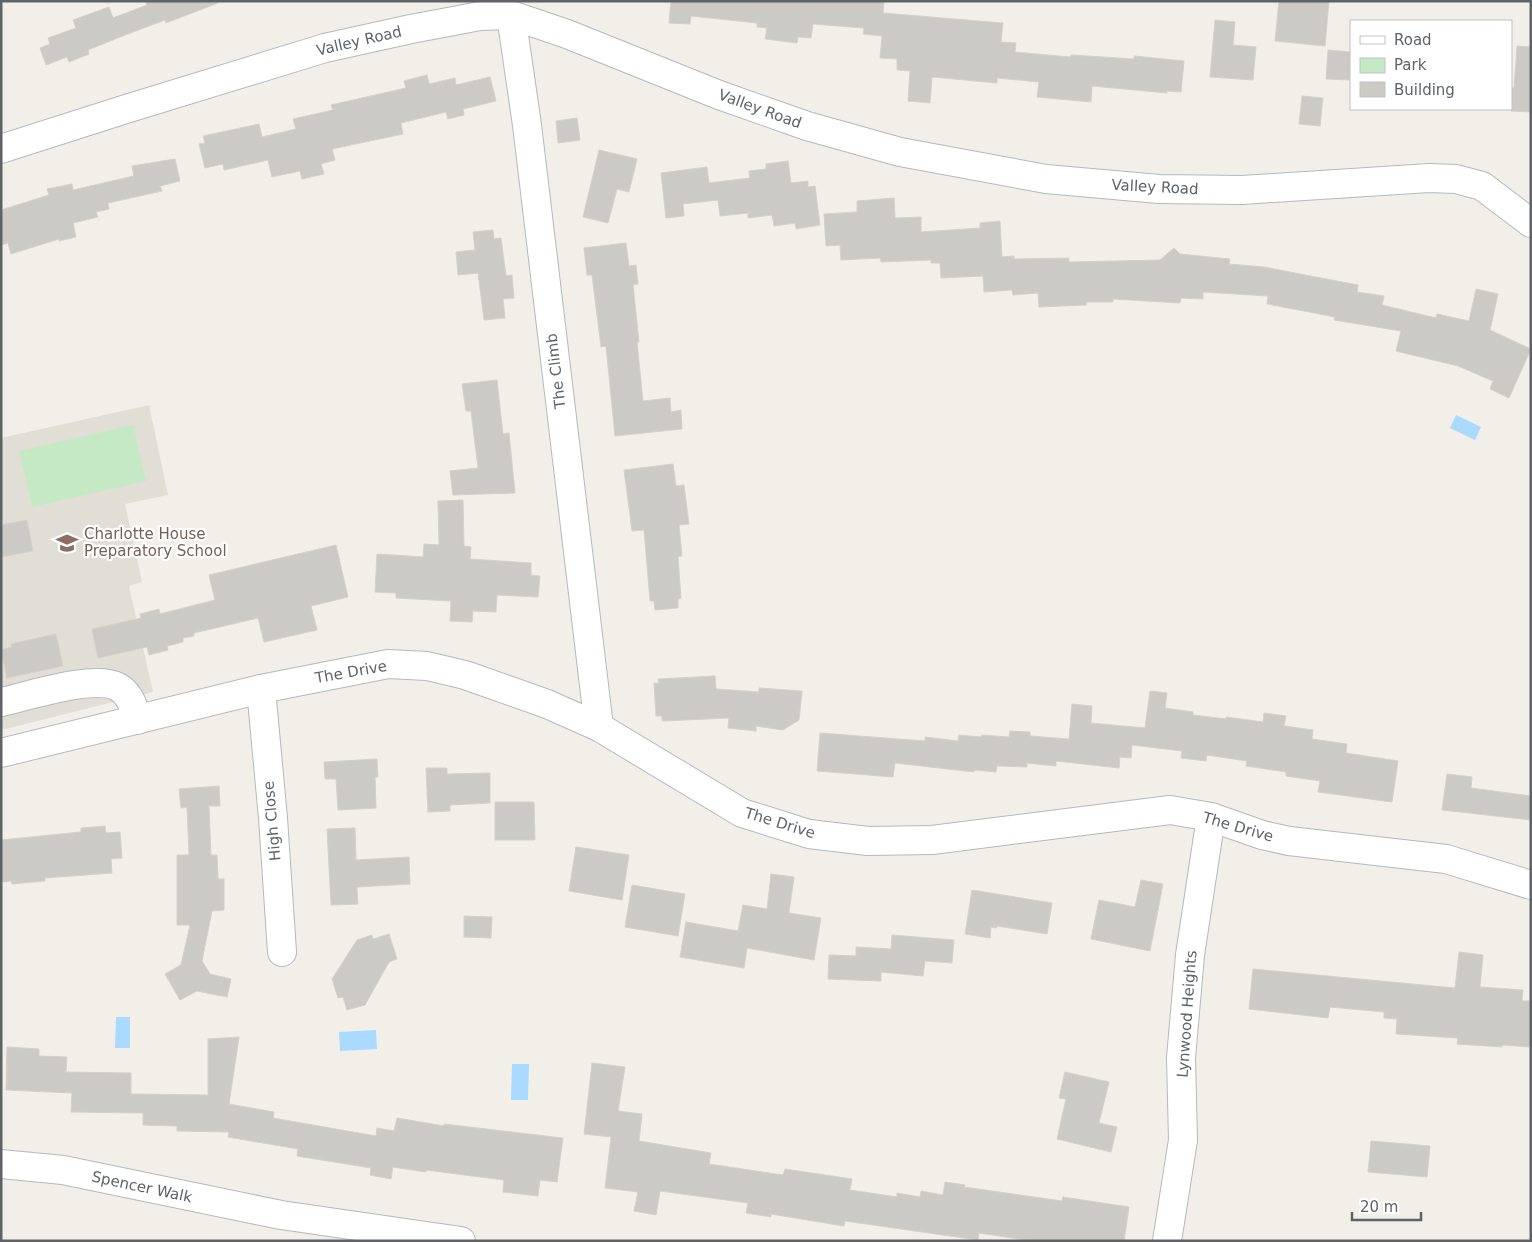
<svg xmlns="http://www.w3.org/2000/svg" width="1532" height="1242" font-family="'DejaVu Sans',sans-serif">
<rect width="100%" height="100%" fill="#f1efe8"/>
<path fill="#e1ded6" d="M 149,405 L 168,495 L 125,504 L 142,582 L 129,586 L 153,692 L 1,730 L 1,438 Z"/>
<path fill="#c5e8c5" d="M 133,425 L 146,481 L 32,507 L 19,451 Z"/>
<g fill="#aadaff">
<path d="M 1456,415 L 1481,427 L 1475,440 L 1450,428 Z"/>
<path d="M 116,1017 L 130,1017 L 130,1048 L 115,1048 Z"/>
<path d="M 376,1030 L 377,1049 L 340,1051 L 339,1032 Z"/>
<path d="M 512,1064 L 529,1064 L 528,1100 L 511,1100 Z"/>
</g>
<g fill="#cccac5" stroke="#d6d1c6">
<path d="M 146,1 L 217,1 L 218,3 L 166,23 L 165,20 L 120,37 L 88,50 L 89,54 L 69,62 L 67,57 L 46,65 L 40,48 L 50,44 L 48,38 L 76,28 L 73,20 L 109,7 L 113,18 L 147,5 Z"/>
<path d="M 671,1 L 874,1 L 884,2 L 883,13 L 1003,23 L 1001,42 L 1016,43 L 1015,52 L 1070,57 L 1071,55 L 1134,59 L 1134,56 L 1184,61 L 1181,92 L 1167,91 L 1167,93 L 1092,86 L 1091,102 L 1037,97 L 1039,82 L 997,78 L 997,83 L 932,77 L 930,103 L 908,101 L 910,71 L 897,70 L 897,59 L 880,58 L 882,36 L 863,34 L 864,28 L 813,24 L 811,38 L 798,37 L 797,43 L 765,39 L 767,28 L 757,27 L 757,23 L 691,16 L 690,24 L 669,23 Z"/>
<path d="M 1279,1 L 1329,1 L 1325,46 L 1275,41 Z"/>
<path d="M 1215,20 L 1235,22 L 1233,45 L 1256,47 L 1253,80 L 1210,77 Z"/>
<path d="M 1517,46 L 1531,47 L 1531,112 L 1511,111 L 1511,88 L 1514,88 Z"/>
<path d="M 1328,50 L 1351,52 L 1351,80 L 1326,79 Z"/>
<path d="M 427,75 L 429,84 L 455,78 L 456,85 L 490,77 L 496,101 L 463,109 L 464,115 L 448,119 L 446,112 L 401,123 L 403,134 L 332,149 L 335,160 L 321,164 L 324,174 L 302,179 L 300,171 L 272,177 L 268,160 L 224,170 L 223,164 L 205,168 L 199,144 L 205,143 L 203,136 L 259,124 L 262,137 L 296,129 L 293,119 L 333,110 L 331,105 L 406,88 L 404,81 Z"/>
<path d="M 1302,96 L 1323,98 L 1320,126 L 1299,124 Z"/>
<path d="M 577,118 L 580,140 L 558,143 L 556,121 Z"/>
<path d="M 599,150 L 637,159 L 629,192 L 617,189 L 608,223 L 583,217 Z"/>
<path d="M 175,159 L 180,181 L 160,186 L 162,191 L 108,203 L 109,209 L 96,212 L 98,217 L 73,223 L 76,237 L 59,241 L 59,239 L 11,254 L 8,243 L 1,245 L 1,210 L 49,195 L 47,189 L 72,184 L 73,190 L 134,176 L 132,166 Z"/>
<path d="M 788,161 L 791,183 L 808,181 L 808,187 L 815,186 L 820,225 L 796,229 L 795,223 L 774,226 L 772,215 L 748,218 L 748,213 L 720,216 L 718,200 L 683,204 L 684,216 L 666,218 L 661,173 L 707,167 L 709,183 L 750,178 L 749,171 L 766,169 L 766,164 Z"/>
<path d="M 894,198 L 895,218 L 921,217 L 921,232 L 980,228 L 980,223 L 1000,221 L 1002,257 L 1014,256 L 1014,259 L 1069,258 L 1069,262 L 1160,260 L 1174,248 L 1180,254 L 1230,259 L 1229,264 L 1264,267 L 1358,285 L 1357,292 L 1384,296 L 1382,305 L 1436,318 L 1437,314 L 1469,321 L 1476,289 L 1498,294 L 1490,330 L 1531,349 L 1509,398 L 1490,389 L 1493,381 L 1458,366 L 1396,351 L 1401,331 L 1334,320 L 1335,317 L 1267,304 L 1268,296 L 1203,292 L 1203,299 L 1181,298 L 1180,303 L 1113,299 L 1113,302 L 1086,302 L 1086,305 L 1039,307 L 1038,293 L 1013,295 L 1012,290 L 984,292 L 983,276 L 941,278 L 940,263 L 931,263 L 931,260 L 881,262 L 880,258 L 841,260 L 840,245 L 826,246 L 824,214 L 857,212 L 857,201 Z"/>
<path d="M 493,230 L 494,239 L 501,238 L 506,276 L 512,275 L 514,298 L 503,299 L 505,318 L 484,320 L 478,273 L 458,275 L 456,252 L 475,250 L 473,232 Z"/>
<path d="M 626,243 L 629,266 L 636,265 L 638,284 L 633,285 L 639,342 L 637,342 L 643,401 L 670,398 L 671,412 L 681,410 L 682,429 L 615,436 L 606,346 L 601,347 L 592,275 L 587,275 L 584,248 Z"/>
<path d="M 497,380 L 503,434 L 509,433 L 515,493 L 453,495 L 450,471 L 478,468 L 471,411 L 466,411 L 462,384 Z"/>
<path d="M 673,464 L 676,486 L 684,485 L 689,524 L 679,525 L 682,556 L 678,557 L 681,598 L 678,599 L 678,608 L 655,610 L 654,601 L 650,601 L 644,530 L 632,531 L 624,470 Z"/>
<path d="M 463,500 L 464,546 L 471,547 L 470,559 L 531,563 L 531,575 L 540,576 L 538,597 L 497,595 L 496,612 L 473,611 L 472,622 L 450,621 L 451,601 L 396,598 L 396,593 L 375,592 L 377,554 L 423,557 L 424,544 L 439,545 L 438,501 Z"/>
<path d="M 27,520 L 33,551 L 1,557 L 1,525 Z"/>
<path d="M 336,545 L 348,597 L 311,606 L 317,630 L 264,642 L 258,618 L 194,633 L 194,636 L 183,638 L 183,642 L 167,646 L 168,650 L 149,655 L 147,647 L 98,658 L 92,629 L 141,618 L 140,614 L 159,609 L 160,614 L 215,600 L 209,575 Z"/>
<path d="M 56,634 L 63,666 L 7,678 L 1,650 L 12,647 L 11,644 Z"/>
<path d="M 715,676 L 716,689 L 759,692 L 759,688 L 802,691 L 799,720 L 783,730 L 756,726 L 756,731 L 728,728 L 729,718 L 662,721 L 662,716 L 656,716 L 654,683 L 659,683 L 658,679 Z"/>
<path d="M 1150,691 L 1167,693 L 1165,708 L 1193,712 L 1193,715 L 1226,719 L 1226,717 L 1263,722 L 1264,713 L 1286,716 L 1284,726 L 1313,730 L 1312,739 L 1347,744 L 1346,753 L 1398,761 L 1392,802 L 1318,792 L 1320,781 L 1286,776 L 1286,772 L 1246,766 L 1247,761 L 1207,755 L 1206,761 L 1181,758 L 1182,751 L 1132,745 L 1131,758 L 1120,757 L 1119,768 L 1056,761 L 1056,766 L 1027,763 L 1027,767 L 997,766 L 996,772 L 974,770 L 974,772 L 895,763 L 893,777 L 817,771 L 820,733 L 925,741 L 925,737 L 958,741 L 959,735 L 981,737 L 982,735 L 1009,737 L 1010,731 L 1030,732 L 1030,736 L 1069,739 L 1072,704 L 1092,706 L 1091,723 L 1145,728 Z"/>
<path d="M 377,759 L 378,777 L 375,777 L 376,808 L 338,810 L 336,779 L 325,779 L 324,762 Z"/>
<path d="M 426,768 L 447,768 L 447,774 L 490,773 L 490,803 L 450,805 L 450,811 L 428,812 Z"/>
<path d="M 1447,774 L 1472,777 L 1471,788 L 1531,796 L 1531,820 L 1442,810 Z"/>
<path d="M 219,786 L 220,806 L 209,806 L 211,855 L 217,855 L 218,879 L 224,879 L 224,910 L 212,911 L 202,961 L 210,974 L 231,979 L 227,997 L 197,991 L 180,1000 L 165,974 L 181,965 L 190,925 L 177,925 L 177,855 L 189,855 L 187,807 L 181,808 L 179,789 Z"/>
<path d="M 495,802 L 534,802 L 535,840 L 495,840 Z"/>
<path d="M 105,826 L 106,833 L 120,832 L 122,858 L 111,859 L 112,873 L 45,878 L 45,881 L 12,884 L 11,881 L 1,882 L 1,840 L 81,832 L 81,828 Z"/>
<path d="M 355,828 L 356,860 L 409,857 L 410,884 L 357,887 L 358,904 L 331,905 L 327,829 Z"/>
<path d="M 576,847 L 629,855 L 622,900 L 569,891 Z"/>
<path d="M 771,874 L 794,877 L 789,913 L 821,918 L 814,960 L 747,948 L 744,968 L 680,957 L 686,922 L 738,931 L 743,905 L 767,909 Z"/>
<path d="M 1141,880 L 1163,884 L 1150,951 L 1091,939 L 1099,900 L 1135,907 Z"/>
<path d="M 632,885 L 685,894 L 678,936 L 625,927 Z"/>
<path d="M 972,890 L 1052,903 L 1047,934 L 997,926 L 996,928 L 991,927 L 990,938 L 965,934 Z"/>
<path d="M 464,916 L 492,917 L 491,938 L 464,937 Z"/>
<path d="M 389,934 L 397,959 L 389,962 L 365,1005 L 347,1010 L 343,997 L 338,998 L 332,979 L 357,940 L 372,935 L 373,939 Z"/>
<path d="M 892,935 L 954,940 L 952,963 L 925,961 L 923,976 L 881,972 L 881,981 L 828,979 L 829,955 L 856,956 L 856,947 L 891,949 Z"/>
<path d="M 1459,952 L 1483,955 L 1480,987 L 1523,990 L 1522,1001 L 1531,1001 L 1531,1047 L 1502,1045 L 1502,1047 L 1457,1044 L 1458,1038 L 1396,1034 L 1397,1019 L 1384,1018 L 1384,1012 L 1330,1007 L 1328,1018 L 1249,1009 L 1253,969 L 1455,988 Z"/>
<path d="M 239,1037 L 229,1104 L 274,1112 L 273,1118 L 376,1136 L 377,1128 L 394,1131 L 397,1118 L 444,1126 L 444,1124 L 563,1138 L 557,1182 L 540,1180 L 538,1196 L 503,1192 L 504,1180 L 426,1170 L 426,1172 L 393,1167 L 391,1179 L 370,1175 L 371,1168 L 297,1156 L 298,1149 L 228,1137 L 229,1132 L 177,1131 L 177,1126 L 143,1125 L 143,1113 L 71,1112 L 72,1093 L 6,1090 L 7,1047 L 39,1049 L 39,1056 L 67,1057 L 66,1072 L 131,1073 L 131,1094 L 208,1095 L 208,1039 Z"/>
<path d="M 592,1063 L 625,1067 L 618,1111 L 642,1114 L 639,1141 L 711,1153 L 709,1164 L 783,1175 L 785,1169 L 852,1179 L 850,1190 L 897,1197 L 897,1193 L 920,1197 L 921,1191 L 943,1195 L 945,1182 L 965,1185 L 964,1187 L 1062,1201 L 1063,1197 L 1129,1207 L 1124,1241 L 1032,1241 L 979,1233 L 978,1240 L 845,1221 L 844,1226 L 771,1214 L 771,1217 L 746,1213 L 748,1203 L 660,1191 L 656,1215 L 634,1211 L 638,1192 L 605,1188 L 611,1137 L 584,1134 Z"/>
<path d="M 1065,1072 L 1109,1082 L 1099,1123 L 1117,1127 L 1111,1152 L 1057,1139 L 1066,1099 L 1059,1098 Z"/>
<path d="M 1371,1141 L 1430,1146 L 1427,1177 L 1368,1172 Z"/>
</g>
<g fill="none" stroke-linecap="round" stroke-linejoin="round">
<g stroke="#b5b8bc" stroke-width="30">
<g id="minor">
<path d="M 511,15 L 527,125 L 599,727"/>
<path d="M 1,149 L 126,109 L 325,48 L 411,29 L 480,16 L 511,15 L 567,34 L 719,95 L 807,126 L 900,152 L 1046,179 L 1159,189 L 1242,190 L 1429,178 L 1456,179 L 1482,186 L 1531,223"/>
<path d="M 261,689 L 273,818 L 282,952"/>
<path d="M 1,702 C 29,696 94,674 118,687 C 130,694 134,707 137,720"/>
<path d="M 1,753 L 261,689 L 388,664 L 427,666 L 465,675 L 547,704 L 599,727 L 742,813 L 809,834 L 868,841 L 932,840 L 1170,810 L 1211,817 L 1262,835 L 1289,841 L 1446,859 L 1531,885"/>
<path d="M 1,1164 L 63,1170 L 281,1215 L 461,1241"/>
<path d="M 1167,1241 L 1183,1140 L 1181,1058 L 1190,955 L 1211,817"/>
</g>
</g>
<use href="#minor" stroke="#fff" stroke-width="28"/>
</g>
<defs>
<g id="school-bare" transform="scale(1.725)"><path d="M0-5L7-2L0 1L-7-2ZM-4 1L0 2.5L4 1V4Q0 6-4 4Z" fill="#8d6e63" stroke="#fff" stroke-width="2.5" paint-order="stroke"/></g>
</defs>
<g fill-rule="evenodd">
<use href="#school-bare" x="67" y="543"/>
</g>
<g text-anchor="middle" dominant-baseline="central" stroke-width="4.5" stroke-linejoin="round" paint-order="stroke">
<g font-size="15" fill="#5f6368" stroke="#fff">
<text transform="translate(359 41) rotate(-13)">Valley Road</text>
<text transform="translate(760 109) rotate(20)">Valley Road</text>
<text transform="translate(1155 187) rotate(3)">Valley Road</text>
<text transform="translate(556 371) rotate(-97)">The Climb</text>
<text transform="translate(351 672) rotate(-10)">The Drive</text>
<text transform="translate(272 821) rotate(-95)">High Close</text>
<text transform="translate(780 823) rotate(17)">The Drive</text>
<text transform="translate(1238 827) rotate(16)">The Drive</text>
<text transform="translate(1187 1014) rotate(-86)">Lynwood Heights</text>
<text transform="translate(142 1187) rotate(12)">Spencer Walk</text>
</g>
<g font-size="15" fill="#785e54" stroke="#fff" text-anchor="start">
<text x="84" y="534">Charlotte House<tspan x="84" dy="17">Preparatory School</tspan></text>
</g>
</g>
<rect width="1532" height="1242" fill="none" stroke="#5f6368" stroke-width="5"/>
<rect x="1350" y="20" width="162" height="90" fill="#ffffff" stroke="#bfc1c3"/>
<rect x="1360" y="36" width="25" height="8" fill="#ffffff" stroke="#bfc1c3"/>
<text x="1394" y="45" font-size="15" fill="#5f6368">Road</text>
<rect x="1360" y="58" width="25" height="15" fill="#c5e8c5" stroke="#bfc1c3"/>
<text x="1394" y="70" font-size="15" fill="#5f6368">Park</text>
<rect x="1360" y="82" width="25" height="15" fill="#cccac5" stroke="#bfc1c3"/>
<text x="1394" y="95" font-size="15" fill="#5f6368">Building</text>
<path d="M1352 1212v8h69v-8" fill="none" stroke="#5f6368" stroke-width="2.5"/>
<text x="1360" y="1212" font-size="15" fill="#5f6368" stroke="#ffffff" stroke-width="4" paint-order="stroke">20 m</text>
</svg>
